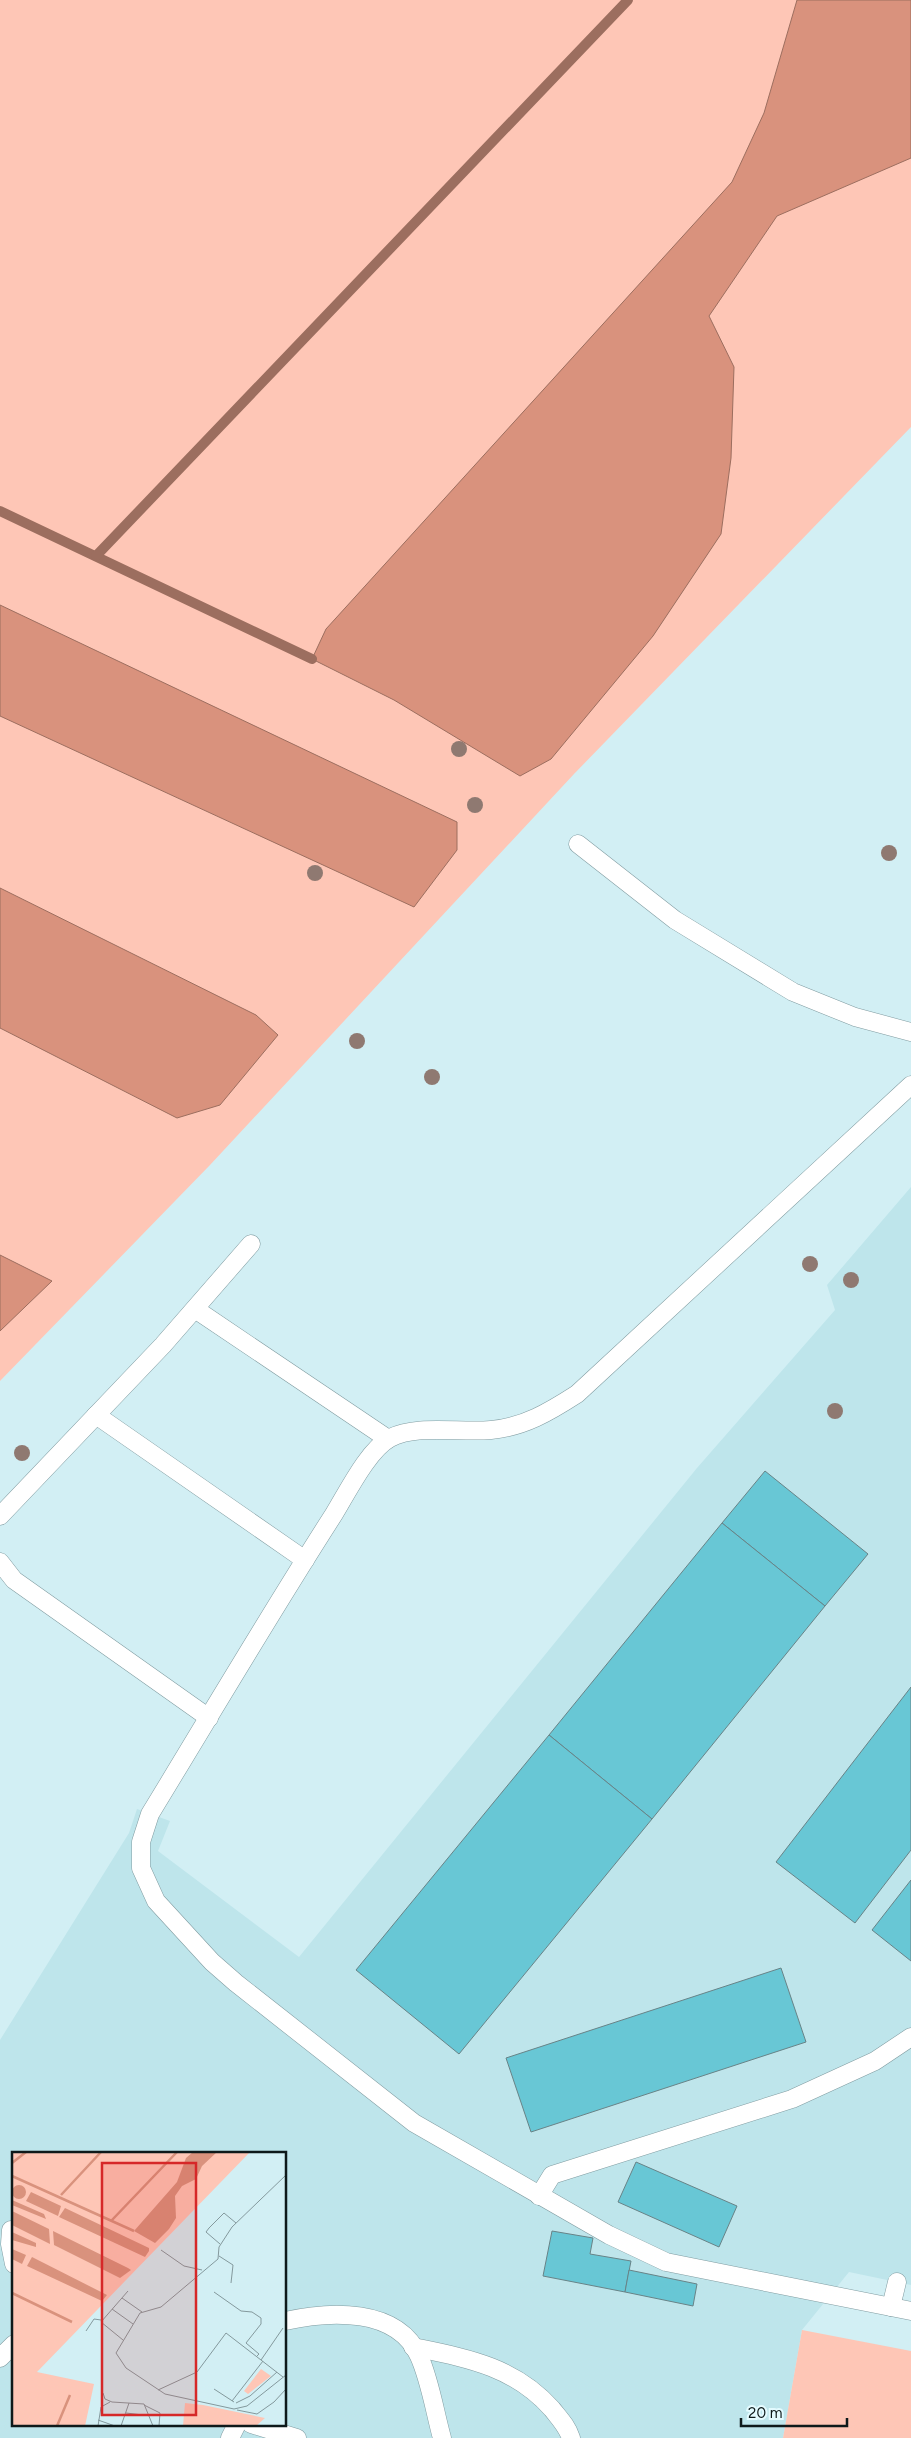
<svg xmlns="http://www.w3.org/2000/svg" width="911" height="2438" font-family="Figtree,sans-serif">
<rect width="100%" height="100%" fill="#d2eff4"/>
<path fill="#bee5eb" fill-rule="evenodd" d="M 911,1187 L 911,2285 L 849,2272 L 802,2330 L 783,2438 L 0,2438 L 0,2040 L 129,1833 L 137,1809 L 170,1821 L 158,1851 L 299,1957 L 697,1468 L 835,1310 L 827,1285 ZM 14,2153 L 285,2153 L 285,2424 L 14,2424 Z"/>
<g fill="#fec6b6">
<path d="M 0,0 L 911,0 L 911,427 L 574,774 L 210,1165 L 0,1381 Z"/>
<path d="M 802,2330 L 911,2351 L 911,2438 L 783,2438 Z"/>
</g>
<g fill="#d9927d" stroke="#9c6e5f">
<path d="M 797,0 L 911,0 L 911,158 L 777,216 L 709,316 L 734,367 L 731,458 L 721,534 L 653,636 L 551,759 L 520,776 L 394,700 L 312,659 L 326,629 L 732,182 L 764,113 Z"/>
<path d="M 0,605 L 457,822 L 457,850 L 414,907 L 0,716 Z"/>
<path d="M 0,888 L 256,1015 L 278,1035 L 220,1105 L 177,1118 L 0,1028 Z"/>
<path d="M 0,1255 L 52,1281 L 0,1331 Z"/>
</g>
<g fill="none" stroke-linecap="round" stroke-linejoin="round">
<g stroke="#9c6e5f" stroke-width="10">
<path d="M 0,511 L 312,659"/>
<path d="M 96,556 L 628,0"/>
</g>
</g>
<g fill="#68c7d5" stroke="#688387">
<path d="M 765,1471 L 868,1554 L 825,1606 L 722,1523 Z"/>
<path d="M 722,1523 L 825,1606 L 652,1819 L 549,1735 Z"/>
<path d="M 911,1687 L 911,1850 L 855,1923 L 776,1862 Z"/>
<path d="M 549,1735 L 652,1819 L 459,2054 L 356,1970 Z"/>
<path d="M 911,1880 L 911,1961 L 872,1930 Z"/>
<path d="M 781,1968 L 806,2042 L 531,2132 L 506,2058 Z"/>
<path d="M 636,2162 L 737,2206 L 719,2247 L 618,2202 Z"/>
<path d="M 552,2231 L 593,2238 L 590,2254 L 631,2261 L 625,2292 L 543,2276 Z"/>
<path d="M 629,2270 L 697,2284 L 693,2306 L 625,2292 Z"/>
</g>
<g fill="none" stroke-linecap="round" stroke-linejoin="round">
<g stroke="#819ca1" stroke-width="19">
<g id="lane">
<path d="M 578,844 L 675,920 L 793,992 L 855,1017 L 911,1032"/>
<path d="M 911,1085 L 577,1394 C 549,1412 524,1427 491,1430 C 460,1433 417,1424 390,1438 C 368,1450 347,1493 334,1514 C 271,1612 211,1714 150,1814 L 141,1842 L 141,1868 L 156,1901 L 212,1962 L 236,1983 L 414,2123 L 609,2235 L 666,2262 L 911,2311"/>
<path d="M 195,1309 L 388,1439"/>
<path d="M 96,1415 L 305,1560"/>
<path d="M 0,1516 L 163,1345 L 251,1244"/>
<path d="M 0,1562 L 14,1580 L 209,1718"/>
<path d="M 539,2196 L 552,2175 L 792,2099 L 875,2061 L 911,2037"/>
<path d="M 11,2230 L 10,2244 L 14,2264"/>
<path d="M 891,2307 L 897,2282"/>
<path d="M 285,2321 C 329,2311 397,2307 419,2356 C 430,2380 435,2413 442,2438"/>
<path d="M 413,2347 C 466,2358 514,2366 552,2409 C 560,2419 567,2426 571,2438"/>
<path d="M 0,2358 L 14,2344"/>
<path d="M 251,2424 L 297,2438"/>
<path d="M 230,2438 L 237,2424"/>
</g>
</g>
<use href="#lane" stroke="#fff" stroke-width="18"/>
</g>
<g fill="#8f7971">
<circle cx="459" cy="749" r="8"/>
<circle cx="475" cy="805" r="8"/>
<circle cx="889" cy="853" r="8"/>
<circle cx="315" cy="873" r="8"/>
<circle cx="357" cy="1041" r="8"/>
<circle cx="432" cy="1077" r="8"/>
<circle cx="810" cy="1264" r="8"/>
<circle cx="851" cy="1280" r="8"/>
<circle cx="835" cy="1411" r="8"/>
<circle cx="22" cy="1453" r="8"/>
</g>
<g transform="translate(12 2152)">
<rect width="274" height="274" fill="#d2eff4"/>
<path d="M 0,0 L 238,0 L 25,220 L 82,232 L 73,274 L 0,274 ZM 249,217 L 259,224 L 236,242 L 232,239 ZM 173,251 L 191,253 L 253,266 L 244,274 L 171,274 Z" fill="#fec6b6"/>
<path d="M 181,0 L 205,0 L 190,14 L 184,27 L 170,34 L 163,44 L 164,66 L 157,77 L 143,91 L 122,79 L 165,30 L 174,6 ZM0 40a7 7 0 1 1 14 0a7 7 0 1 1-14 0ZM 19,40 L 49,54 L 46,64 L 14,49 ZM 0,48 L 32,62 L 34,67 L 0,53 ZM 53,56 L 137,96 L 137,99 L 133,105 L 47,65 ZM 0,59 L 37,77 L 38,92 L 0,73 ZM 41,79 L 116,116 L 119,118 L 108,126 L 42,93 ZM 0,80 L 24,91 L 24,95 L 0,88 ZM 0,97 L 14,103 L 10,112 L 0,107 ZM 20,105 L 95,143 L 90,149 L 15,114 Z" fill="#d9927d"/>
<path fill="none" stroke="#d9927d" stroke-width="2.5" d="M 0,11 L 14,0M 0,24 L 122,79M 49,43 L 89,0M 100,68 L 165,0M 0,141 L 60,170M 45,274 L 58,243"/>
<path fill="none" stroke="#84999d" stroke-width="1" d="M 274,23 L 220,75 L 207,95 L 206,107 L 149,155 L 128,161 L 104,201 L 114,216 L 153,242 L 222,257 L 235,254 L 274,223M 208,92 L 194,80 L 197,76 L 212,61 L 224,71M 149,98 L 172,114 L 190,118M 207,104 L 221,113 L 219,131M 202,140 L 229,159 L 240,160 L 249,166 L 249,172 L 234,191 L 247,202 L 245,204M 110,146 L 130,160M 100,157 L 121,172M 74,179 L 82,167 L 89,168M 111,188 L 89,170 L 116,139M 249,208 L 271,176M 202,237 L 222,250M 146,238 L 185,220 L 214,181 L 271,225M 91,241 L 93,247 L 100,250 L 132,252 L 141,274M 220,249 L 251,209M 224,251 L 238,244 L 265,220M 132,253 L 148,261 L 147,274M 225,258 L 245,262 L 262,250 L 274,237M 114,261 L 131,263M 86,268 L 103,274M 86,274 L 89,255 L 98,250M 109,274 L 117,251"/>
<path fill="#d62828" fill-opacity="0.15" stroke="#d62828" stroke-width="2.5" d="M 90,11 L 184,11 L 184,263 L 90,263 Z"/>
<rect width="274" height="274" fill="none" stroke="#0e191a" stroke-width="2.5"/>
</g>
<path d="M741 2418v8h106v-8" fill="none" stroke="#0e191a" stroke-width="2.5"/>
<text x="748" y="2418" font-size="15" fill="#0e191a" stroke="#e4fbff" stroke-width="4" paint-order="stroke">20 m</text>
</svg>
